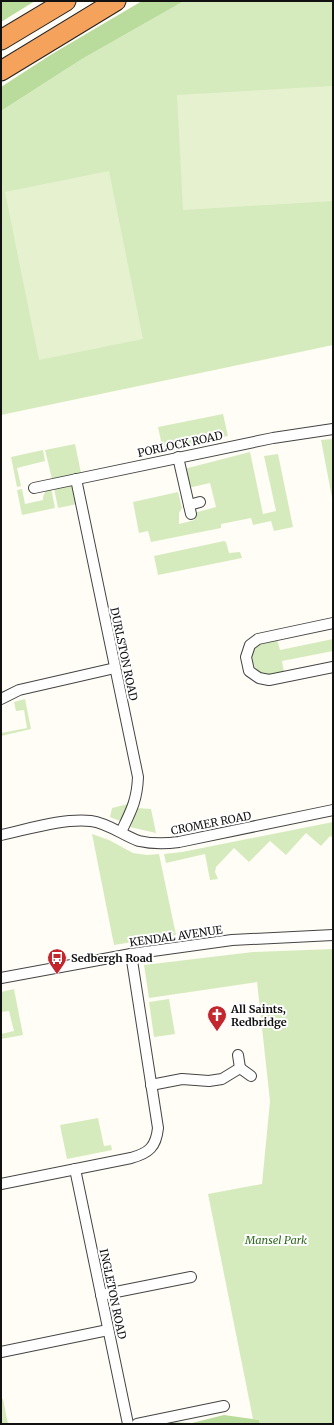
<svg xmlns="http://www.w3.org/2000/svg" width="334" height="1425" font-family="Merriweather,serif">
<rect width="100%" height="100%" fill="#fffdf5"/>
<g fill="#d5ebbd">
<path d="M 184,1 L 333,1 L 333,345 L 1,415 L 1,111 L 82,59 Z"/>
<path d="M 223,414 L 228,436 L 163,450 L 158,427 Z"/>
<path d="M 333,439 L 333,503 L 321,440 Z"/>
<path d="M 75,444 L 81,473 L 52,479 L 45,450 Z"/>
<path d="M 43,450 L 45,461 L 17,468 L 21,486 L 17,487 L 11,457 Z"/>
<path d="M 250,452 L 263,514 L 276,511 L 264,456 L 278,454 L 293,527 L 274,531 L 271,521 L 253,525 L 251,518 L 221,524 L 221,528 L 151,542 L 148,531 L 139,533 L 133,502 L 178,492 L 182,508 L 179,513 L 179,524 L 195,520 L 194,513 L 216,507 L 210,483 L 188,488 L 184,469 Z"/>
<path d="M 70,485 L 73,488 L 77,504 L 58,508 L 54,488 Z"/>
<path d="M 51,488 L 55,508 L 22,515 L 17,490 L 22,489 L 25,504 L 43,500 C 43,494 45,491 51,488 Z"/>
<path d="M 224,541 L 226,542 L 229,553 L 240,552 L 242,558 L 158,575 L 154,556 Z"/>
<path d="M 277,639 L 280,650 L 333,639 L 333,651 L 282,661 L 284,672 C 278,673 271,676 265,675 C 253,672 248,655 256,647 C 262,641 270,641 277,639 Z"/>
<path d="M 25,699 L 31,729 L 1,736 L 1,733 L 27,728 L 24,710 L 16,711 L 14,702 Z"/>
<path d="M 128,804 L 124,817 L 120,821 L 110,817 L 112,808 Z"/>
<path d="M 137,808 L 151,809 L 156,833 L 130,827 L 129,824 Z"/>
<path d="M 333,822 L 333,836 L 332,837 L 330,836 L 321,846 L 306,833 L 286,855 L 270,841 L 249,862 L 234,848 L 216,867 L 215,872 L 218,879 L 210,880 L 205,854 L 166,863 L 164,854 L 182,852 Z"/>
<path d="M 92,834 L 109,840 L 133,853 L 147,855 L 159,854 L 176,935 L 114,945 Z"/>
<path d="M 333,949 L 333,1424 L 260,1424 L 259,1420 L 253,1419 L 208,1194 L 262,1184 L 270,1101 L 257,982 L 149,998 L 144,965 L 253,952 Z"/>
<path d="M 14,989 L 23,1035 L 1,1039 L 1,1034 L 14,1031 L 9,1011 L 1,1012 L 1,992 Z"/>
<path d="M 169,999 L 175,1034 L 154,1037 L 149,1002 Z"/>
<path d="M 98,1118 L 104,1146 L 111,1145 L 112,1150 L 67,1159 L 60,1125 Z"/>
<path d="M 1,1399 L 3,1399 L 8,1424 L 1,1424 Z"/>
</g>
<g fill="#b9dc9c">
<path d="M 1,1 L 35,1 L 1,22 Z"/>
<path d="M 142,1 L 184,1 L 82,59 L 1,111 L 1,87 L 52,54 Z"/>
<path d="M 224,1415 L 259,1420 L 260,1424 L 160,1424 L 166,1422 L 192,1423 Z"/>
</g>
<g fill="#e6f2cf">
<path d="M 333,86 L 333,201 L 183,210 L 177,95 Z"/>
<path d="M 109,171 L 143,339 L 39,360 L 5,192 Z"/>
</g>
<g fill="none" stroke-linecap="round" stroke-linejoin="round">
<g stroke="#444" stroke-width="12">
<g id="street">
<path d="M 178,457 L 191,514"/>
<path d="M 76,479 L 138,777 C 137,801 131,811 121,832"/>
<path d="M 34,488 L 273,438 L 333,429"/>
<path d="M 189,505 L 200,502"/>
<path d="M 333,623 L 258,639 L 250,645 L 246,657 L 249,671 L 259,678 L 269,680 L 333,667"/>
<path d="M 1,699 L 19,690 L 115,668"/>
<path d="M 1,835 C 29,829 63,818 91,821 C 108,823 124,836 139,841 C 152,844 165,844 179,842 L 333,810"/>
<path d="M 1,978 L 131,954 L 232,940 L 333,935"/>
<path d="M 238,1055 L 240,1068"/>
<path d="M 151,1085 L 182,1079 L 209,1081 L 222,1079 L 240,1068 L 251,1076"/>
<path d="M 75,1169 L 128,1424"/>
<path d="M 1,1184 L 131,1158 C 149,1153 156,1147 158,1128 L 131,954"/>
<path d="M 101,1295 L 191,1277"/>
<path d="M 1,1352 L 108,1330"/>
<path d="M 137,1424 L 224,1406"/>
</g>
</g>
<g stroke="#222" stroke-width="21">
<g id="highway">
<path d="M 1,40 L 66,1"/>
<path d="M 1,71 L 116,1"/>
</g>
</g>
<use href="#street" stroke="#fff" stroke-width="10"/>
<use href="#highway" stroke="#f5a25d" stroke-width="19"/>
</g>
<defs>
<g id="bus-pin" transform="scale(1)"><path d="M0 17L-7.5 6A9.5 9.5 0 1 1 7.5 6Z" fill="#c4262e" stroke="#fff"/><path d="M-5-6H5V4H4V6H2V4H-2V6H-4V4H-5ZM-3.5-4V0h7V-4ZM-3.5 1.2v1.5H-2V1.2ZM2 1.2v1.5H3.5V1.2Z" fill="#fff"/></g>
<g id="church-pin" transform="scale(1)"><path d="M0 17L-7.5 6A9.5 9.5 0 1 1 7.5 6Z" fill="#c4262e" stroke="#fff"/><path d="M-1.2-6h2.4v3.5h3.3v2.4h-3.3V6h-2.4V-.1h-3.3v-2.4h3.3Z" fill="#fff"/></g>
</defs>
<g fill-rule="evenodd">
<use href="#bus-pin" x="57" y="958"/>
<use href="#church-pin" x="217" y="1015"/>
</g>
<g text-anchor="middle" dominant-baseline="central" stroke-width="4" stroke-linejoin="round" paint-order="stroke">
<g font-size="11" fill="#111" stroke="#fff">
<text transform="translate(180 444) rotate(-12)">PORLOCK ROAD</text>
<text transform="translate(124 654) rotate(78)">DURLSTON ROAD</text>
<text transform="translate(211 823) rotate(-11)">CROMER ROAD</text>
<text transform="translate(176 936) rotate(-8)">KENDAL AVENUE</text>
<text transform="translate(113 1294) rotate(78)">INGLETON ROAD</text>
</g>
<g font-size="11" font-weight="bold" fill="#111" stroke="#fff" text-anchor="start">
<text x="71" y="958">Sedbergh Road</text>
<text x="231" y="1009">All Saints,<tspan x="231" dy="13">Redbridge</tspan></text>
</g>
<g font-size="11" font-style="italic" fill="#2f6b1f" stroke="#fff">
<text x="276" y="1240">Mansel Park</text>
</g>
</g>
<rect width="334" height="1425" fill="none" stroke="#111111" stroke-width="4"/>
</svg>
